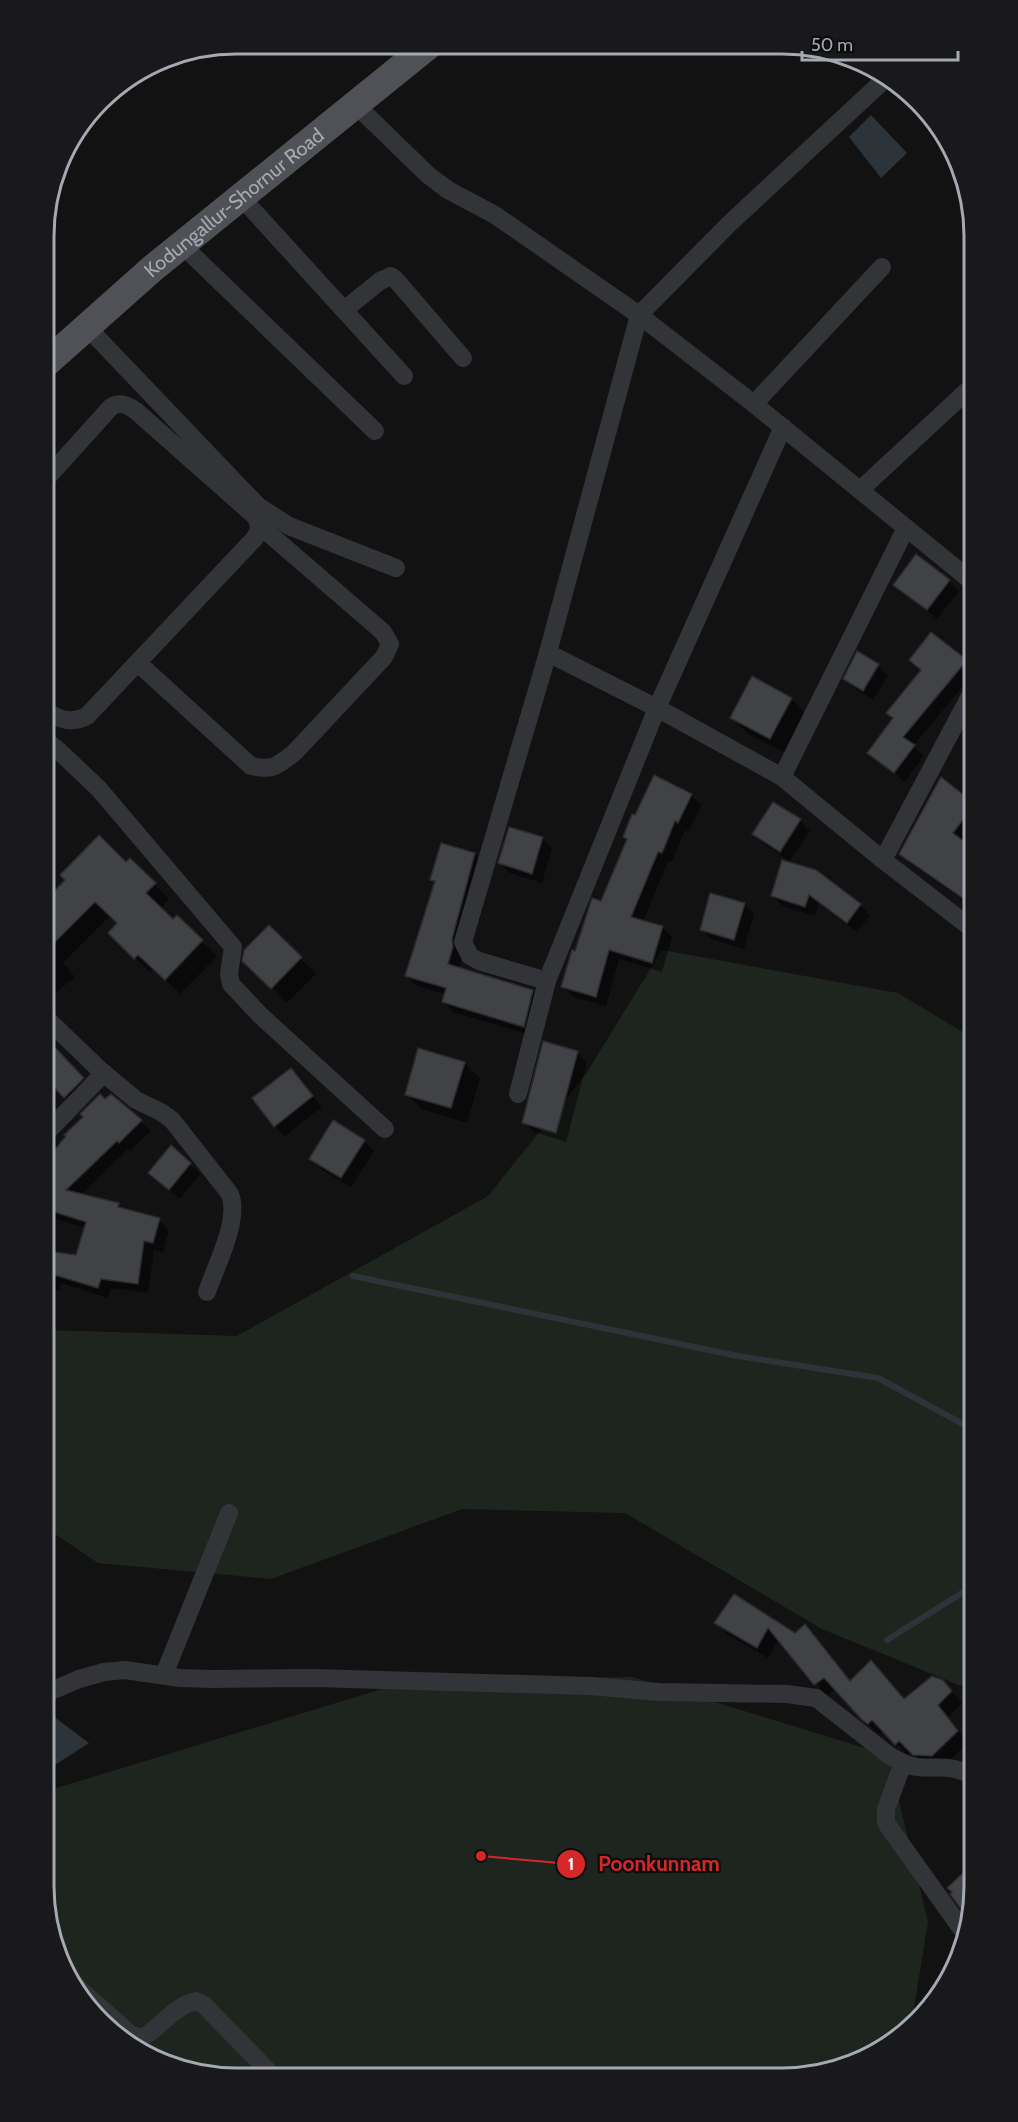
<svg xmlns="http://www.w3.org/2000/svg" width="1018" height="2122" font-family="Cabin,sans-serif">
<rect width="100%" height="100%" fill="#121213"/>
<g fill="#1e251f">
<path d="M 662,950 L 898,993 L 971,1037 L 973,1686 L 959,1685 L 822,1629 L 625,1513 L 462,1509 L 271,1579 L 98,1563 L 49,1530 L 48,1330 L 237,1336 L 488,1196 L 586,1074 Z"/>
<path d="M 633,1677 L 888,1755 L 928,1922 L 911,2026 L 889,2046 L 832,2072 L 199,2075 L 109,2030 L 69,1983 L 50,1936 L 50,1790 L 415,1679 Z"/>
</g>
<g fill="#2c343a">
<path d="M 871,115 L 907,153 L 881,178 L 849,137 Z"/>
<path d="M 49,1713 L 89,1743 L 50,1768 Z"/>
</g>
<g fill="#0007">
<path d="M 949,581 L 959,591 L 937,619 L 895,585 Z"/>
<path d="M 911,660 L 966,661 L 970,664 L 970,678 L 913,746 L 924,756 L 905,782 L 869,753 L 894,719 L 922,671 Z"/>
<path d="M 878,666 L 888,676 L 873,700 L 855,689 L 845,679 Z"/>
<path d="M 791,699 L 806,714 L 786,753 L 747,733 L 732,718 Z"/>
<path d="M 941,780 L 970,802 L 970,836 L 965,844 L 970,848 L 970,905 L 912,865 L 901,853 Z"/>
<path d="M 691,795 L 701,805 L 688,832 L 685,830 L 672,862 L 668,861 L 643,922 L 662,927 L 672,937 L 662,972 L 619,959 L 606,1006 L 573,997 L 563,987 L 628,840 L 624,837 L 636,817 Z"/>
<path d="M 800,821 L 810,831 L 790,861 L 764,844 L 754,834 Z"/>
<path d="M 542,838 L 552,848 L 542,883 L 510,873 L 499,863 Z"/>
<path d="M 475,854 L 485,864 L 459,969 L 532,991 L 542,1001 L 533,1036 L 453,1012 L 443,1002 L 445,994 L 417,986 L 407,976 L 436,883 L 432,879 Z"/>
<path d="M 130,860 L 169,899 L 160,909 L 173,921 L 177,917 L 217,956 L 180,994 L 154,968 L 150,972 L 110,933 L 119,924 L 111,915 L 63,963 L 75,977 L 47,1000 L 46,902 L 126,864 Z"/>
<path d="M 816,871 L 860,905 L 870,915 L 857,932 L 819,903 L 815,916 L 783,906 L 772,896 Z"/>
<path d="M 744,904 L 754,914 L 744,949 L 711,939 L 701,929 Z"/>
<path d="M 269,927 L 316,974 L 287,1003 L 244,960 Z"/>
<path d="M 51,1045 L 93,1088 L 75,1107 L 47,1078 L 47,1049 Z"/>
<path d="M 577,1053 L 587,1063 L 566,1142 L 534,1132 L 524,1122 Z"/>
<path d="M 464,1063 L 480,1078 L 467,1123 L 422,1109 L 406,1094 Z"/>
<path d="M 291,1070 L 322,1107 L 285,1136 L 275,1126 Z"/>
<path d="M 111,1096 L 151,1131 L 130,1151 L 128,1149 L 81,1195 L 118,1205 L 124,1210 L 159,1220 L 169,1230 L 163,1252 L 154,1250 L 148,1293 L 111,1288 L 108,1298 L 61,1283 L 60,1291 L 48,1290 L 48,1253 L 77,1257 L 86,1228 L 48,1217 L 47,1161 Z"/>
<path d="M 364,1141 L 374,1151 L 351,1187 L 321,1169 L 311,1159 Z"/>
<path d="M 171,1147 L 200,1174 L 180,1199 L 160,1183 Z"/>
<path d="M 734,1596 L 795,1635 L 805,1626 L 851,1682 L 905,1700 L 942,1681 L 962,1703 L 948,1717 L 968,1743 L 943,1767 L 926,1765 L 911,1751 L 907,1755 L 884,1730 L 880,1734 L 875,1731 L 836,1689 L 826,1695 L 779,1639 L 768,1658 L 727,1634 L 716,1622 Z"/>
</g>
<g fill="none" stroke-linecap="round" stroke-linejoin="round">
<g stroke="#2c343a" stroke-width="6">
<path d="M 353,1276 L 738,1356 L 878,1378 L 972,1429"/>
<path d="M 887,1640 L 973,1586"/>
</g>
</g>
<g fill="#414246" stroke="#2c2c2f" stroke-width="1.5">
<path d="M 916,554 L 950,580 L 927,610 L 893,585 Z"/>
<path d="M 931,632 L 967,660 L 903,737 L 915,745 L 894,773 L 867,753 L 893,718 L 886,713 L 921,670 L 909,660 Z"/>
<path d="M 857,651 L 879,664 L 863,691 L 843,679 Z"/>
<path d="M 752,676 L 792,698 L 770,739 L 730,718 Z"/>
<path d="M 654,775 L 692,794 L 678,823 L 675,821 L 662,853 L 658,852 L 631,917 L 663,926 L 652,963 L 609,950 L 596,997 L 561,987 L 572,950 L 575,951 L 592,898 L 601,901 L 627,839 L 623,837 L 632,814 L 635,815 Z"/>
<path d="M 941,777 L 970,800 L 970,810 L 953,833 L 970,846 L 970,903 L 899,854 Z"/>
<path d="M 773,802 L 801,819 L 780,852 L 752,834 Z"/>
<path d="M 509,827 L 543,837 L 532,874 L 498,863 Z"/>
<path d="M 99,835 L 126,862 L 130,858 L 156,883 L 146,893 L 173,919 L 177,915 L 203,940 L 165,980 L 138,955 L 134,959 L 108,933 L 117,923 L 95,902 L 47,950 L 46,900 L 65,880 L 60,875 Z"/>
<path d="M 441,843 L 475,853 L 452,939 L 453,947 L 448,964 L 533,990 L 524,1027 L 442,1002 L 446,988 L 405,976 L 435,881 L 430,880 Z"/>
<path d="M 782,860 L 816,870 L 861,904 L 847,923 L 809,895 L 805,907 L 771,896 Z"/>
<path d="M 710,893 L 745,903 L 734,940 L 700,930 Z"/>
<path d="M 269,925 L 302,957 L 271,989 L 242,961 L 244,950 Z"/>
<path d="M 47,1039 L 84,1078 L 64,1098 L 47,1080 Z"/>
<path d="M 543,1041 L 578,1051 L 556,1133 L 522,1123 Z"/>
<path d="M 418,1048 L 465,1062 L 451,1108 L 405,1095 Z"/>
<path d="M 291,1068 L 313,1096 L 274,1127 L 252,1098 Z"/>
<path d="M 100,1094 L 105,1099 L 111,1094 L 142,1120 L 119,1143 L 117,1141 L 66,1190 L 119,1203 L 118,1207 L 160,1218 L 153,1243 L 144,1241 L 138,1284 L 101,1279 L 98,1288 L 48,1273 L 48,1251 L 76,1255 L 86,1222 L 48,1210 L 47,1159 L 66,1136 L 64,1135 L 83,1117 L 80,1114 Z"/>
<path d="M 333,1120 L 365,1140 L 341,1178 L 309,1159 Z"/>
<path d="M 171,1145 L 191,1163 L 169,1190 L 148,1173 Z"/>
<path d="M 734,1594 L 795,1633 L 805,1624 L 850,1681 L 871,1660 L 904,1699 L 932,1676 L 943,1680 L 952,1691 L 938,1705 L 958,1731 L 932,1756 L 913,1755 L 899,1741 L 895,1745 L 872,1720 L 868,1724 L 862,1720 L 824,1678 L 814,1685 L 768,1628 L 757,1648 L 714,1623 Z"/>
<path d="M 974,1863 L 974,1899 L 969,1920 L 950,1894 L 952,1892 L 947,1888 Z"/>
</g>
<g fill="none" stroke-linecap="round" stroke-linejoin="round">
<g stroke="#333437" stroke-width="18">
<path d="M 355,104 L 428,175 L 448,190 L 495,215 L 639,315 L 754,404 L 969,579"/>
<path d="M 241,197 L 404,376"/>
<path d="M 182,245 L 375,431"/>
<path d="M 344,310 L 380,281 L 391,276 L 396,280 L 463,358"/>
<path d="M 87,327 L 258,506 L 289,526 L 396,568"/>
<path d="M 754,404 L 882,267"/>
<path d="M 45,480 L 111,407 C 120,401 128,405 136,411 L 256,517 C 260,526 260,531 254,539 L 87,716 C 72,724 60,720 46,711"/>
<path d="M 860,490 L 969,389"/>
<path d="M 548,653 L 657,708 L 782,777 L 883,860 L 971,928"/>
<path d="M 138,663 L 251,766 C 274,771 276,766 294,753 L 384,657 L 390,644 L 383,632 L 259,525"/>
<path d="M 46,741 L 59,751 L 99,789 L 233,947 L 229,974 L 231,984 L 260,1015 L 385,1129"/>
<path d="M 782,777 L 906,528"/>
<path d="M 883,860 L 970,696"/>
<path d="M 547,981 L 479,961 L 470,956 L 463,942 L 547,656 L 639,315 L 730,223 L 883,81"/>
<path d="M 47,1019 L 100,1070 L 136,1100 L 161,1112 L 172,1120 L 230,1194 C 240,1221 216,1265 207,1292"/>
<path d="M 518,1094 L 547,981 L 657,708 L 783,427"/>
<path d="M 47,1132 L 104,1073"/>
<path d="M 164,1675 L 229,1513"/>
<path d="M 49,1692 L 79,1679 L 104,1672 L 125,1670 L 180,1678 L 212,1679 L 314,1678 L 591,1686 L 659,1692 L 787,1694 L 816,1698 L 890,1756 C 899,1761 908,1766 917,1767 C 942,1769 949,1764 974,1776"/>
<path d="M 903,1763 L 886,1809 L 886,1823 L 966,1935"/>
<path d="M 68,1979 L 129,2033 C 130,2034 138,2037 139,2037 C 152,2038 173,2005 196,2001 L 204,2005 L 272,2075"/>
</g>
<path stroke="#4f5156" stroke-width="28" id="s1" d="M 44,365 L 153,268 L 429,45"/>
</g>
<g text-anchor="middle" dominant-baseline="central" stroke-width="4.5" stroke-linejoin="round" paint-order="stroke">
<g font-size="20" fill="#a4a9b2" stroke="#0d0d0e">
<text stroke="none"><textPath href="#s1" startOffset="250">Kodungallur-Shornur Road</textPath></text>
</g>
</g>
<path d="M0 0H1018V2122H0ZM236 54H782A182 182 0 0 1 964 236V1886A182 182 0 0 1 782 2068H236A182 182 0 0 1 54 1886V236A182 182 0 0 1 236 54Z" fill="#19191b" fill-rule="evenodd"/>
<path fill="none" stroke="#a4a9b2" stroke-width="3" d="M236 54H782A182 182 0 0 1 964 236V1886A182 182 0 0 1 782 2068H236A182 182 0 0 1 54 1886V236A182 182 0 0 1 236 54Z"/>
<path fill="none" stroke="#d62828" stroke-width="2" d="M481 1856L571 1864"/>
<g fill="#d62828" stroke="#0d0d0e" stroke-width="2">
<circle cx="481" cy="1856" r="6"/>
<circle cx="571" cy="1864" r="15"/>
</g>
<g font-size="18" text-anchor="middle" font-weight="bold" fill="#fff">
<text x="571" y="1870">1</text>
</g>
<g font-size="21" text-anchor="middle" font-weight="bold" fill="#d62828" stroke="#0d0d0e" stroke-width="4.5" stroke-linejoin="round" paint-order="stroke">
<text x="659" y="1871">Poonkunnam</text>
</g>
<path d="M802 51v9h156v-9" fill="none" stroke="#a4a9b2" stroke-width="3"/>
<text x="811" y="51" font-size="18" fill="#a4a9b2" stroke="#0d0d0e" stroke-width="4.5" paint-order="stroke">50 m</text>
</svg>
